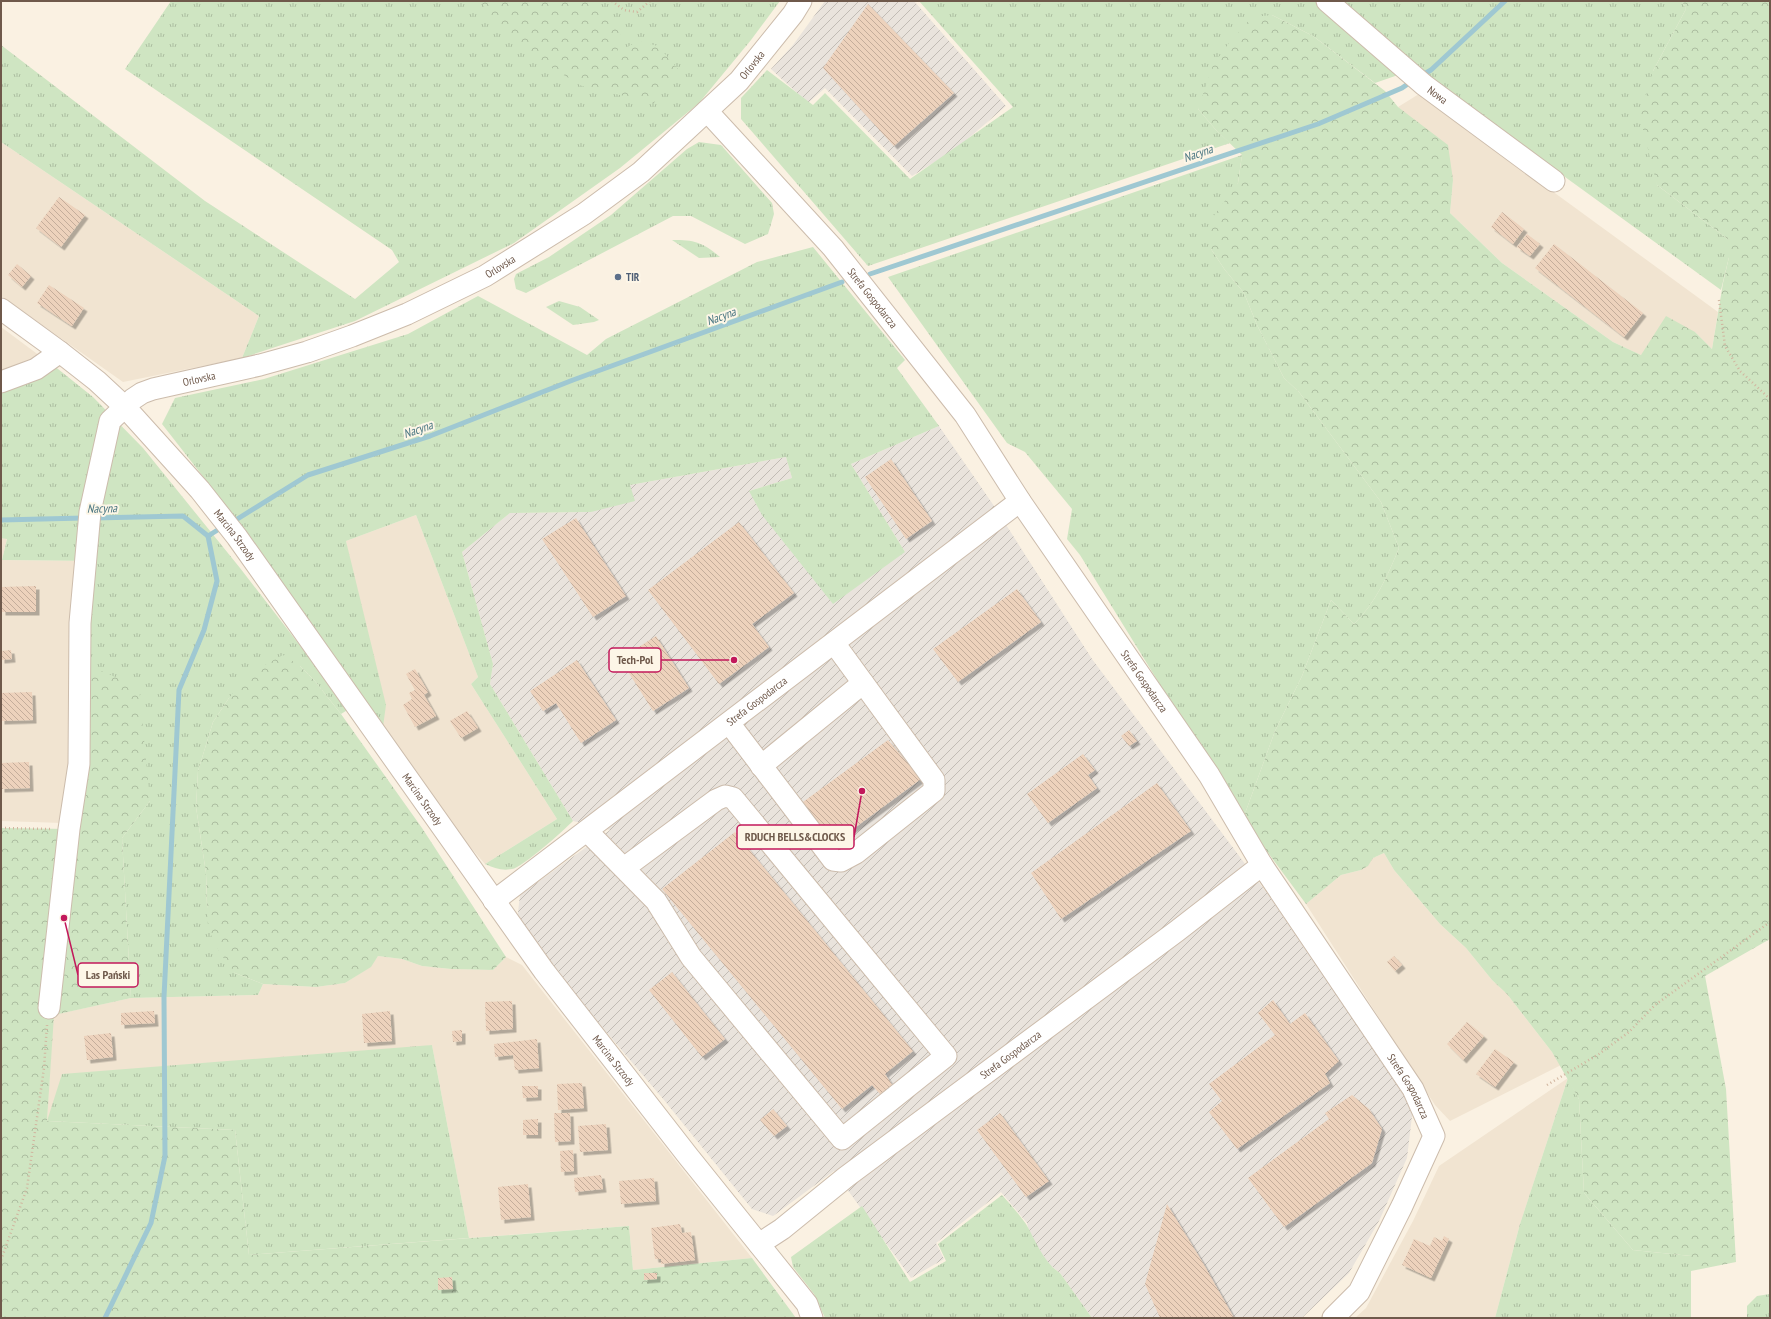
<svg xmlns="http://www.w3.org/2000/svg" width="1771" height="1319" font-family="'PT Sans Narrow',sans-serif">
<defs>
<pattern id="industrial-furrows" width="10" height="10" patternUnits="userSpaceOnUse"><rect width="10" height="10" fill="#e9e3dc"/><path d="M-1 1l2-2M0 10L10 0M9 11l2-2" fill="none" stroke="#c1bbb4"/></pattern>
<pattern id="grass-tufts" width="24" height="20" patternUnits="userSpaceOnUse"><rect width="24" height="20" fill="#cfe5c2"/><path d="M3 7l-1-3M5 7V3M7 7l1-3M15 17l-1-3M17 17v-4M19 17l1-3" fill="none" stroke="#acbda0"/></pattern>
<pattern id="forest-crowns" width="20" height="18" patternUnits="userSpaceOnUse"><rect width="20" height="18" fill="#cfe5c2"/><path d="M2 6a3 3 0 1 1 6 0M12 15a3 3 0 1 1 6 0" fill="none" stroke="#acbda0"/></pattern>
<pattern id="building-back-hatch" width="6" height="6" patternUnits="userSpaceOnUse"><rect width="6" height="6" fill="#edd2bc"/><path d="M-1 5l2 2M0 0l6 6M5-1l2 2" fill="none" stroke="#c4ad9b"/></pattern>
<filter id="shadow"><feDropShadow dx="3.5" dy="3.5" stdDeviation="0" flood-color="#0004"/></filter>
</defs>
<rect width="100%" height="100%" fill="#faf1e2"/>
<g fill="#f1e4d1">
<path d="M 1419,94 L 1718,312 L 1712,349 L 1695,332 L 1641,355 L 1613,342 L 1502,263 L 1450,213 L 1453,180 L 1398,107 Z"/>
<path d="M 1,142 L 259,316 L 242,358 L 123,382 L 1,296 Z"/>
<path d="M 1,327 L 40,356 L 1,377 Z"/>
<path d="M 416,515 L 478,677 L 471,684 L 557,819 L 485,864 L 393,759 L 381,741 L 346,541 Z"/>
<path d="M 1,538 L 7,538 L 2,560 L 79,561 L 73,761 L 63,823 L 1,821 Z"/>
<path d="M 1384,853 L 1394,870 L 1440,924 L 1466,948 L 1492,980 L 1507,994 L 1552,1052 L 1561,1065 L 1450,1121 L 1435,1105 L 1306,904 L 1341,875 L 1361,870 L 1373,858 Z"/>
<path d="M 378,956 L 402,959 L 422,966 L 451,969 L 493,970 L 506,957 L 522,965 L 752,1258 L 633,1270 L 629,1226 L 469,1238 L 432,1045 L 47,1121 L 53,1015 L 131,998 L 258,995 L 263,984 L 316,987 L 345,983 L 370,967 Z"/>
<path d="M 1568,1078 L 1520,1224 L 1495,1318 L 1355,1318 L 1366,1308 L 1413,1221 L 1439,1166 Z"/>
</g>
<g fill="url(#industrial-furrows)">
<path d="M 825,1 L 914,1 L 1006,106 L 956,149 L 912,176 L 825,88 L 808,103 L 771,69 L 793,45 Z"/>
<path d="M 939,426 L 992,503 L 1092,659 L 1284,916 L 1413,1108 L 1407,1158 L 1379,1221 L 1349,1273 L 1302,1318 L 1092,1318 L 1060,1273 L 1045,1261 L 1030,1237 L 1027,1223 L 1001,1192 L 936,1243 L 944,1259 L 911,1278 L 834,1171 L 773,1216 L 752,1209 L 664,1100 L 585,1007 L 517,921 L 520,895 L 610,830 L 573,821 L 490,684 L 493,664 L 462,552 L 510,513 L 591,512 L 630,485 L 786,457 L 792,478 L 749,491 L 905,552 L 851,464 Z"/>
</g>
<g fill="url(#grass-tufts)">
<path d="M 171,1 L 780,1 L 751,40 L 699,103 L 620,168 L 514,243 L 355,321 L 242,358 L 259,316 L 1,142 L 1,45 L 205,201 L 355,299 L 399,262 L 392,250 L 125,69 Z"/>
<path d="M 919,1 L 1318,1 L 1398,75 L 1375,83 L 1313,36 L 1272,15 L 1198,109 L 1216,130 L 1230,143 L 868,266 L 741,119 L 741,98 L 767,70 L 813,105 L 825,93 L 910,179 L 1013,107 Z"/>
<path d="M 1335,1 L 1682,1 L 1686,9 L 1653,71 L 1657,185 L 1729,240 L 1729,257 L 1721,290 L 1419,71 Z"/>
<path d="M 699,142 L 721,145 L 772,203 L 774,214 L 768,234 L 745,244 L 691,216 L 673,216 L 526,293 L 516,289 L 514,279 L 516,274 L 549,257 L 611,215 L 687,149 Z"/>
<path d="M 1242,155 L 1238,183 L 1211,249 L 1225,270 L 1244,293 L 1257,325 L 1284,378 L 1299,392 L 1381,502 L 1399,548 C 1388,575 1375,604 1354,624 L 1331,600 L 1302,676 L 1275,731 L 1243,819 L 1080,555 L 1067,539 L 1072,509 L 1025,452 L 1007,443 L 888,277 Z"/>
<path d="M 672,240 C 695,240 702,242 720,257 L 699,258 Z"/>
<path d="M 813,247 L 905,360 L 897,368 L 939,426 L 851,464 L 905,552 L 833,604 L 762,515 L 749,491 L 792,478 L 786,457 L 630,485 L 635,501 L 591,512 L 510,513 L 462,552 L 493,664 L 490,684 L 573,821 C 564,830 522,868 512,869 C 502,871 494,868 485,864 L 557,819 L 471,684 L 478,677 L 416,515 L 346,541 L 386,705 L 381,741 L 212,488 L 162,424 L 175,398 L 264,379 L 408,334 L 478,296 L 587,355 L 606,339 L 757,262 Z"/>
<path d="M 559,301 L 580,307 L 599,320 L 594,322 L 573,325 L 546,307 Z"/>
<path d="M 53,365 L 93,397 L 143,448 L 240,568 L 349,709 L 341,714 L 314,680 L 300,666 L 229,698 L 213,722 L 198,771 L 196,807 L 206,873 L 207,906 L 235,973 L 263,984 L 258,995 L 131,998 L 122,838 L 150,801 L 86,665 L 93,561 L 2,560 L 7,539 L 1,538 L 1,390 Z"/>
<path d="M 432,1045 L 469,1238 L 249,1255 L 235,1130 L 47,1121 L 62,1074 Z"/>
<path d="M 1568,1078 L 1579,1099 L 1584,1193 L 1633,1250 L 1691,1256 L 1691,1318 L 1495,1318 L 1520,1224 Z"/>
<path d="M 1002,1195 C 1010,1204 1019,1214 1026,1224 C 1036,1241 1043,1262 1060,1273 L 1092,1318 L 825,1318 L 814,1294 L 793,1267 L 791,1257 L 862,1206 L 910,1282 L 946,1261 L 938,1244 Z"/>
<path d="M 1770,1294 L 1770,1318 L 1747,1318 L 1747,1306 L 1757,1296 Z"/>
</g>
<g fill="url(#forest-crowns)">
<path d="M 480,1 L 593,1 L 610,14 L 620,26 L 621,36 L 617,53 L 638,41 L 658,46 L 678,69 L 654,103 L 582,86 L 535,58 L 493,19 Z"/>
<path d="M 1682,1 L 1770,1 L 1770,939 L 1705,976 L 1726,1089 L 1736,1262 L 1691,1271 L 1691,1256 L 1633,1250 L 1584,1193 L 1579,1099 L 1552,1052 L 1507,994 L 1492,980 L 1466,948 L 1440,924 L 1394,870 L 1384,853 L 1373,858 L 1368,866 L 1361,870 L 1341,875 L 1306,904 L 1243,819 L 1275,731 L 1302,676 L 1331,600 L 1354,624 C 1375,604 1388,575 1399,548 L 1381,502 L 1299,392 L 1284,378 L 1257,325 L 1244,293 L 1225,270 L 1211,249 L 1210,221 L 1238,183 L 1242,155 L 1216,130 L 1198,109 L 1213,65 L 1229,43 L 1252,17 L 1272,15 L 1313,36 L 1385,91 L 1398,107 L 1448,145 L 1453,180 L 1450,213 L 1502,263 L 1613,342 L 1641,355 L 1666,316 L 1695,332 L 1712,349 L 1723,283 L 1729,257 L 1729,240 L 1657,185 L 1640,117 L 1653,71 L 1686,9 Z"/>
<path d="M 283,655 L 300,666 L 314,680 L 341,714 L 422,828 L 506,957 L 493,970 L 451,969 L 422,966 L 402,959 L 378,956 L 371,967 L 345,983 L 316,987 L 263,984 L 235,973 L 220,953 L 208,929 L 206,873 L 196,807 L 198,771 L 213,722 L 229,698 L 246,675 Z"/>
<path d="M 80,662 L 139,687 L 150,801 L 122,838 L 131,998 L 54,1015 L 47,1121 L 235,1130 L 249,1255 L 629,1226 L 633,1270 L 752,1258 L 796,1318 L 1,1318 L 1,828 L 69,829 Z"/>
</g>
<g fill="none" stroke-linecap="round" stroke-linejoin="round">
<g stroke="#9fc8d2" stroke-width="5">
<path d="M 1421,76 L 1431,70 L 1505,1"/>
<path d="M 870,274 L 1318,124 L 1402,88 L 1412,81"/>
<path d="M 94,518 L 183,516 L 208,536"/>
<path d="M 1,520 L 84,518"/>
<path d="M 231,523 L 308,475 L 430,436 L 573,380 L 842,282"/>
<path d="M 208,536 L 224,526"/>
<path d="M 105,1318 L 151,1223 L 165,1156 L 164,997 L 179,690 L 204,630 L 217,581 L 208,536"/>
</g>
</g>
<g fill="url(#building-back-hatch)" filter="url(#shadow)">
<path d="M 868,4 L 954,93 L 894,146 L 823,68 Z"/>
<path d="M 59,197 L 85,215 L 61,247 L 36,228 Z"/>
<path d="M 1502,212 L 1524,229 L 1513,244 L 1491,227 Z"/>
<path d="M 1527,234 L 1540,244 L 1530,256 L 1517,247 Z"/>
<path d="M 1554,244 L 1643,313 L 1624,337 L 1535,268 Z"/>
<path d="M 17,264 L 31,276 L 22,287 L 8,275 Z"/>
<path d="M 49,285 L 84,308 L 72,326 L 37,303 Z"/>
<path d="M 891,459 L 932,521 L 906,539 L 865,477 Z"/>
<path d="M 576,518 L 626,596 L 593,617 L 542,539 Z"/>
<path d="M 739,522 L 794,593 L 752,624 L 769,647 L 719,684 L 648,590 Z"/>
<path d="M 36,586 L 36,612 L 2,612 L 2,587 Z"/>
<path d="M 1017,589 L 1041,622 L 958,682 L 933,649 Z"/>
<path d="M 656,636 L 689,688 L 653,711 L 620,659 Z"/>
<path d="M 11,650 L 12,659 L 1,660 L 1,651 Z"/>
<path d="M 577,660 L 616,720 L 581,743 L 556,703 L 543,711 L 530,691 Z"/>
<path d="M 415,669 L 428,692 L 424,695 L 436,716 L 415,727 L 403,705 L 412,699 L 409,693 L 415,690 L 406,674 Z"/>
<path d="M 32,692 L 33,720 L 1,721 L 1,693 Z"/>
<path d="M 467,711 L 478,728 L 461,738 L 450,721 Z"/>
<path d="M 1129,730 L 1137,741 L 1129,746 L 1121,736 Z"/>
<path d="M 888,740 L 921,779 L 834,843 L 803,802 Z"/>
<path d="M 1083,754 L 1095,770 L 1088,775 L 1097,788 L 1048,823 L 1027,794 Z"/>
<path d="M 29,762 L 30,788 L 1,789 L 1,763 Z"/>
<path d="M 1157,783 L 1191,831 L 1061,919 L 1031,873 Z"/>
<path d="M 735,832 L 913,1051 L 885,1074 L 893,1086 L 881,1095 L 872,1085 L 842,1109 L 662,889 Z"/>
<path d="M 1394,956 L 1402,965 L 1395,971 L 1387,962 Z"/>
<path d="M 672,972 L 725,1039 L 702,1057 L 649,990 Z"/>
<path d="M 1273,1000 L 1290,1024 L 1305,1013 L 1339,1061 L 1325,1074 L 1330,1083 L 1237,1149 L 1209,1112 L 1222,1101 L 1209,1084 L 1275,1035 L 1258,1013 Z"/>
<path d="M 512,1001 L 513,1029 L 486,1031 L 485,1002 Z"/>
<path d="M 154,1011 L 155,1023 L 121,1025 L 121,1013 Z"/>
<path d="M 390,1011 L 392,1041 L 364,1043 L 362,1014 Z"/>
<path d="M 1467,1022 L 1484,1036 L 1463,1060 L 1447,1044 Z"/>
<path d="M 462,1030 L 462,1041 L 453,1042 L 452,1031 Z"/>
<path d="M 111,1033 L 113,1057 L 87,1060 L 84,1036 Z"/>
<path d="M 537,1039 L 539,1068 L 515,1070 L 513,1055 L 495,1057 L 494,1044 Z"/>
<path d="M 1495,1049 L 1514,1062 L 1495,1087 L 1476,1074 Z"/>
<path d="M 582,1083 L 584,1108 L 558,1110 L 557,1084 Z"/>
<path d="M 522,1086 L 538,1086 L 538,1097 L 523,1098 Z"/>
<path d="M 1352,1095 L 1369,1109 L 1382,1129 L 1372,1163 L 1284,1227 L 1248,1178 L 1329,1119 L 1325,1113 Z"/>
<path d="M 773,1109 L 787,1126 L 774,1136 L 760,1120 Z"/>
<path d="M 554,1113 L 570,1113 L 571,1141 L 555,1142 Z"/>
<path d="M 1000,1113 L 1049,1181 L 1026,1197 L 977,1130 Z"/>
<path d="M 538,1119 L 538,1135 L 523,1135 L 523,1120 Z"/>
<path d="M 606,1124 L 608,1150 L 580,1152 L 578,1126 Z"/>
<path d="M 573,1150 L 574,1171 L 561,1172 L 560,1151 Z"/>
<path d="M 601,1175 L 603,1189 L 575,1192 L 574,1178 Z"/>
<path d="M 654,1178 L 656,1201 L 621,1204 L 619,1181 Z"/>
<path d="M 528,1184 L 531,1217 L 501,1220 L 498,1187 Z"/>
<path d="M 1167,1204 L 1203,1263 L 1234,1318 L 1160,1318 L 1145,1284 Z"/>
<path d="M 680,1224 L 682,1233 L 691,1232 L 695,1260 L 661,1264 L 661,1259 L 655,1259 L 651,1228 Z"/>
<path d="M 1444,1236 L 1449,1239 L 1431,1278 L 1402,1265 L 1414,1239 L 1430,1246 L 1434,1237 L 1442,1241 Z"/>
<path d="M 644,1273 L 657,1273 L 657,1279 L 644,1280 Z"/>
<path d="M 452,1277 L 453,1289 L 438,1290 L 438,1278 Z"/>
</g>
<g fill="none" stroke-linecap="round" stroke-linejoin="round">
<g stroke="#ccbcac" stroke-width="23">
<g id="minor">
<path id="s1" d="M 1327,1 L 1424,85 L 1554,181"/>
<path id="s2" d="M 707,111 L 833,248 L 965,415 L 1020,501 L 1209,775 L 1262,865 L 1413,1089 L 1434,1136 L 1402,1206 L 1359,1292 L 1333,1318"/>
<path id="s3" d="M 1,309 L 60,352 L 97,381 L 125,407 L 200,490 L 237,537 L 544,971 L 688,1156 L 807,1304 L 812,1318"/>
<path d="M 1,382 L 36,369 L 60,352"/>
<path d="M 729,723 L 833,860 L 841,861 L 856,853 L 934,791 L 934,780 L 834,643"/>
<path d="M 761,766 L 863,683"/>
<path d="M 587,831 L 656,901 L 691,957 L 842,1139 L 946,1056 L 733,798 L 725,796 L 716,800 L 624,868"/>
<path id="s4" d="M 494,901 L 1020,501"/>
<path id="s5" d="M 49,1008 L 69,829 L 79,764 L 80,623 L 90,512 L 110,421 L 133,399 L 142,393 L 153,389 L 260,365 L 307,352 L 352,336 L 407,314 L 485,276 L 584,214 L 641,172 L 739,81 L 793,14 L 801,1"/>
<path id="s6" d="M 759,1244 L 782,1229 L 846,1177 L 1177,931 L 1262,865"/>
</g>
</g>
<g stroke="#d1b59f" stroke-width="2.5" stroke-dasharray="1 3" stroke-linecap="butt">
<path d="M 612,1 L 624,10 L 637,12 L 650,1"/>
<path d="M 1719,300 L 1725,346 L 1740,371 L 1770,399"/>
<path d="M 1,828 L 50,829"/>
<path d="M 1547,1085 L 1599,1054 L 1629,1032 L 1655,1005 L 1770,922"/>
<path d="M 1,1260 L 27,1188 L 44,1068 L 47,1025"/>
</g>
<use href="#minor" stroke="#fff" stroke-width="21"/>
</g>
<circle fill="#5c6f8a" stroke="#fdf6e7" stroke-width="1.5" cx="618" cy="277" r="4"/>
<g text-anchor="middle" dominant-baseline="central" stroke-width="4" stroke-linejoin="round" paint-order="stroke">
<g font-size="11" fill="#6f594b" stroke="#fdf6e7">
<text stroke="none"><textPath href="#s5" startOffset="1340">Orlovska</textPath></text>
<text stroke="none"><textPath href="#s1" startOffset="145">Nowa</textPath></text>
<text stroke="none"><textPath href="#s5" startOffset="1016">Orlovska</textPath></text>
<text stroke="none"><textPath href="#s2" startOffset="250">Strefa Gospodarcza</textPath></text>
<text stroke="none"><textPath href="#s5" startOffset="693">Orlovska</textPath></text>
<text stroke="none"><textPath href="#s3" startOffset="327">Marcina Strzody</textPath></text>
<text stroke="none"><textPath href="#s2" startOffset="720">Strefa Gospodarcza</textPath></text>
<text stroke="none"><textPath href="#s4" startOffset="330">Strefa Gospodarcza</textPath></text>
<text stroke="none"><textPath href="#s3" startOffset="651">Marcina Strzody</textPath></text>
<text stroke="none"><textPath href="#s6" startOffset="315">Strefa Gospodarcza</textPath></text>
<text stroke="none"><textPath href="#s3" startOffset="975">Marcina Strzody</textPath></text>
<text stroke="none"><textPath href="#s2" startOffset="1204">Strefa Gospodarcza</textPath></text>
</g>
<g font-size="11" font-weight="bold" fill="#4e5e75" stroke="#fdf6e7" text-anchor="start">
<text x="626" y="277">TIR</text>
</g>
<g font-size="12" font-style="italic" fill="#477480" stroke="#fdf6e7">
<text transform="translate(1198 153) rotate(-19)">Nacyna</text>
<text transform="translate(721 316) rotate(-20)">Nacyna</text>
<text transform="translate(418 429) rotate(-19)">Nacyna</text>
<text transform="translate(102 508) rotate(-1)">Nacyna</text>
</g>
</g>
<path fill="none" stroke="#c2185b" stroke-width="1.5" d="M734 660L661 660M862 791L854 837M64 918L78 975"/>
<g fill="#c2185b" stroke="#fdf6e7" stroke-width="1.5">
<circle cx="734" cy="660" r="4"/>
<circle cx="862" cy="791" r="4"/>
<circle cx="64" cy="918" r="4"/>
</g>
<g fill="#fdf6e7" stroke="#c2185b" stroke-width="1.5">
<rect x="609" y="648" width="52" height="24" rx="4"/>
<rect x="737" y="825" width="117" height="24" rx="4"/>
<rect x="78" y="963" width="60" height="24" rx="4"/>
</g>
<g font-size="12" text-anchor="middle" font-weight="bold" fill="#6f594b">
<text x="635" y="664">Tech-Pol</text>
<text x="795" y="841">RDUCH BELLS&amp;CLOCKS</text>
<text x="108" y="979">Las Pański</text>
</g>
<rect width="1771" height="1319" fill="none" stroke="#6f594b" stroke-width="4"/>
</svg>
